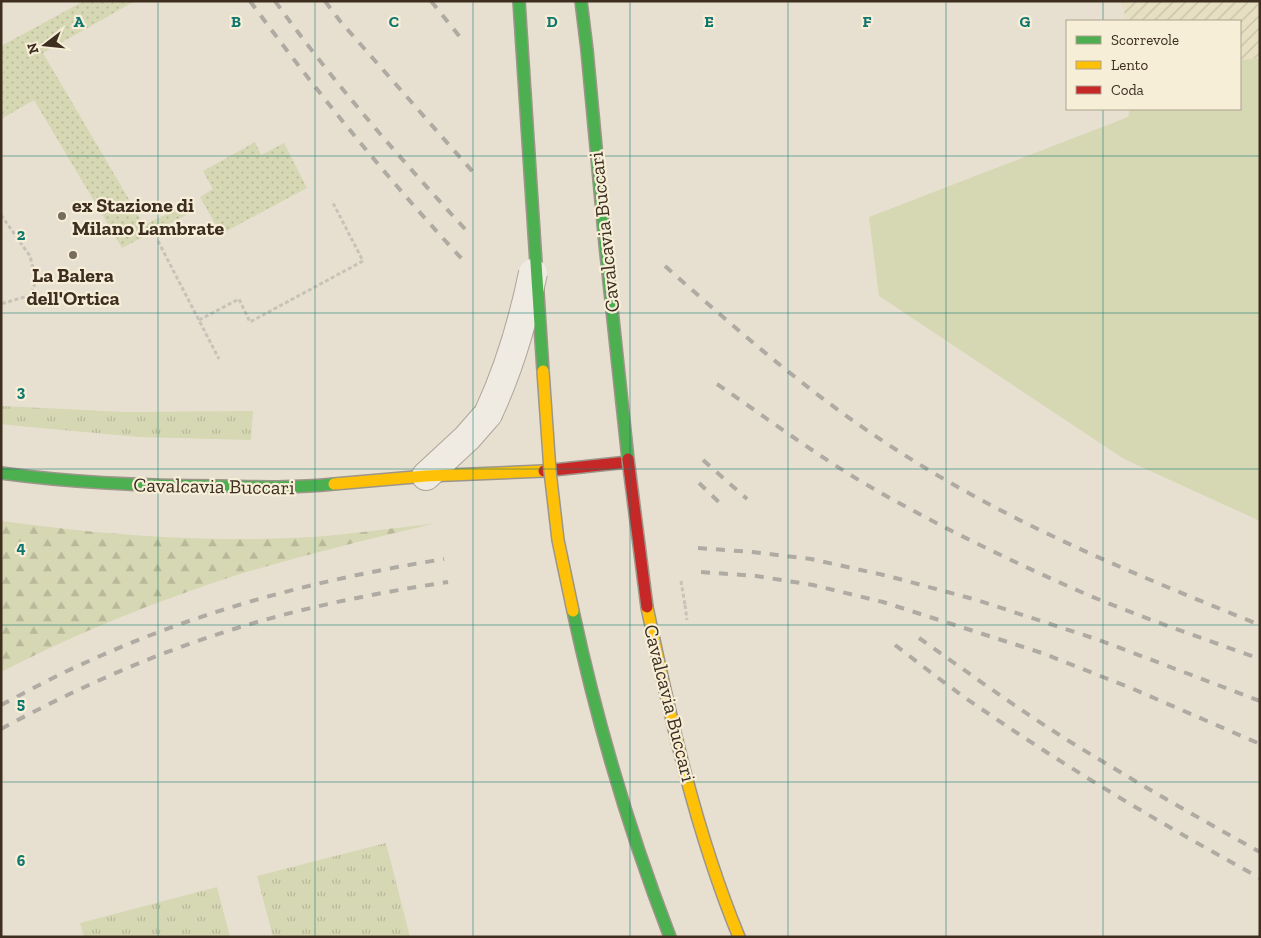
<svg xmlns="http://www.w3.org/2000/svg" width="1261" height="938" font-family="'Zilla Slab',serif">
<defs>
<pattern id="farmland-furrows" width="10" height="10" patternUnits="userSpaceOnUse" patternTransform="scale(1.25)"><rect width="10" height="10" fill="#e6dfc2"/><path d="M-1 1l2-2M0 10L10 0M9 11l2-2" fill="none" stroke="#c6c0a6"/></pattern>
<pattern id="grass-tufts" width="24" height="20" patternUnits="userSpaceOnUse" patternTransform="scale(1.25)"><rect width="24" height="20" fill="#d6d7b3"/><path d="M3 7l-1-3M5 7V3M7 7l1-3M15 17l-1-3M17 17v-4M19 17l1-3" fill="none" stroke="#b9b99a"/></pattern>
<pattern id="forest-firs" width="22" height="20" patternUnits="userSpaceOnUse" patternTransform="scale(1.25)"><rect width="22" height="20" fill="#d6d7b3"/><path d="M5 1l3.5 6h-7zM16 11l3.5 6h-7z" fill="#b9b99a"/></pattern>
<pattern id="garden-dots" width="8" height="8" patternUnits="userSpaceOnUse" patternTransform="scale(1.25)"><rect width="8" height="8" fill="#d6d7b3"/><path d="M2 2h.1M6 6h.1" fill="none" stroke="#b9b99a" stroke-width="1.8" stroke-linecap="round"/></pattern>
</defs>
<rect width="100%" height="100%" fill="#e7e0d1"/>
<path fill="url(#farmland-furrows)" d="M 1122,1 L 1260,1 L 1260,58 L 1240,60 L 1240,21 L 1126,21 Z"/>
<g fill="url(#grass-tufts)">
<path d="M 1,406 L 125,412 L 253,411 L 251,440 L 139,437 L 19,426 L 1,424 Z"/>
<path d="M 386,843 L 410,937 L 273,937 L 257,876 Z"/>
<path d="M 217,887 L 230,937 L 84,937 L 80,923 Z"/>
</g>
<path fill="url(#forest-firs)" d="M 1,521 C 103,535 209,543 312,537 C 353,534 395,528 436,523 C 370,539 303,555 237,575 C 156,601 77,633 1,672 Z"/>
<g fill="url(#garden-dots)">
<path d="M 84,1 L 135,1 L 43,53 L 144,225 L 186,205 L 190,213 L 122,248 L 34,100 L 1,119 L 1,46 Z"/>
<path d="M 255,142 L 261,155 L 284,143 L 307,188 L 221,234 L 200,197 L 213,189 L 203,171 Z"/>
</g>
<path fill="#d6d7b3" d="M 1260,58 L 1260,521 L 1124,459 L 879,296 L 869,217 L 1128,117 L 1130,109 L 1240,109 L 1240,60 Z"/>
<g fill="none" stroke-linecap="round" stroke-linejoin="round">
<g stroke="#ada599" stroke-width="30">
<path id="street" d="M 426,476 L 467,438 L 488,414"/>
</g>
<g stroke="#9c958a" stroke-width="14">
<g id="fast">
<path d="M 581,1 L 587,50"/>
<path d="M 1,473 C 74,483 147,486 220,486 C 258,487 296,488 334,484"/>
<path d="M 573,611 C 597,722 629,831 670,937"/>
</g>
</g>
<g stroke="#9c958a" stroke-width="14">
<g id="slow">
<path d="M 334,484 L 426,476 L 544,471"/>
<path d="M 647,607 C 670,717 696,833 739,937"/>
</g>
</g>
<g stroke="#9c958a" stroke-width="14">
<path id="jam" d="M 544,471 L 628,462"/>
</g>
<g stroke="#c8c2b9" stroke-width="3" stroke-dasharray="4 2.5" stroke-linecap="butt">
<path d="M 1,215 L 30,256 L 36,280 L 31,295 L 1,304"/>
<path d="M 158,241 L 219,359"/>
<path d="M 199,320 L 239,299 L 250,322 L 363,261 L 332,201"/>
<path d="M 685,605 L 687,620"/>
</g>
<use href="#street" stroke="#efebe3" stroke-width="28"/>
<use href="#fast" stroke="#4caf50" stroke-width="11"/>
<use href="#slow" stroke="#ffc107" stroke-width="11"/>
<use href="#jam" stroke="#c62828" stroke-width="11"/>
<g stroke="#afaaa2" stroke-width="4" stroke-dasharray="9 9" stroke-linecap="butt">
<path d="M 250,1 C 316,91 386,177 462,259"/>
<path d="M 275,1 C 333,82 398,156 465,229"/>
<path d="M 325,1 L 340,21 L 473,172"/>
<path d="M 431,1 L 464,42"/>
<path d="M 665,266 C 735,328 805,390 883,441 C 1001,520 1129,572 1260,625"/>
<path d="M 717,384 C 771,421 824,461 881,493 C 943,528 1007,559 1072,588 C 1133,615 1197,636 1260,659"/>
<path d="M 703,460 L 747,499"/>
<path d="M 699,483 L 723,506"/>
<path d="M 698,548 L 752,552 L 811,559 L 888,576 L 977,600 L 1099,640 L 1260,701"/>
<path d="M 701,572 L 756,576 L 813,585 L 883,602 L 1042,653 L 1131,688 L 1260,744"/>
<path d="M 919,638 C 973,676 1026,715 1082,749 C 1141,785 1200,819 1260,852"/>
<path d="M 895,645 C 924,667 953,690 983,710 C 1072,771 1165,826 1260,878"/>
<path d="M 1,705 C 30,690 59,674 89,661 C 203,609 320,579 444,559"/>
<path d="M 1,729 C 75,689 153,654 234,629 C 304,607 376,593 448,582"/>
</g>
<g stroke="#ada599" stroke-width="30" stroke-linecap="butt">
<path id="street-bridge" d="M 488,414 C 509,369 523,322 533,273"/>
</g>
<g stroke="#9c958a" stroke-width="14" stroke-linecap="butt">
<g id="fast-bridge">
<path d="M 519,1 L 543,371"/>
<path d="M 587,50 L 605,244 L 628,459"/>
</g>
</g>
<g stroke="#9c958a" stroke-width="14" stroke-linecap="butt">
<path id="slow-bridge" d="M 543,371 L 550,471 L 558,540 L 573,611"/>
</g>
<g stroke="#9c958a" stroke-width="14" stroke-linecap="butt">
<path id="jam-bridge" d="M 628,459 L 647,607"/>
</g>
<path stroke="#c8c2b9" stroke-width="3" stroke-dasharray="4 2.5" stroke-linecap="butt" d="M 681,581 L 685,605"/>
<use href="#street-bridge" stroke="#efebe3" stroke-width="28"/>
<use href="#fast-bridge" stroke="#4caf50" stroke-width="11"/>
<use href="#slow-bridge" stroke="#ffc107" stroke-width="11"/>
<use href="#jam-bridge" stroke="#c62828" stroke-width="11"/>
</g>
<path fill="none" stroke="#0f766e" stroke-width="1" stroke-opacity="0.55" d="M 158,1 L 158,937M 315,1 L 315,937M 473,1 L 473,937M 630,1 L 630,937M 788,1 L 788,937M 946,1 L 946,937M 1103,1 L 1103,21M 1103,109 L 1103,937M 1,156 L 1260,156M 1,313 L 1260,313M 1,469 L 1260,469M 1,625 L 1260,625M 1,782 L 1260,782"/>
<g fill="#786c5e" stroke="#f7eed8" stroke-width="2">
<circle cx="62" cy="216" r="5"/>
<circle cx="73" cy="255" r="5"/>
</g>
<g text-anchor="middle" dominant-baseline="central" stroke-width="4.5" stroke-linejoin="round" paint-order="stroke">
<g font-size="20" font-weight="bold" fill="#3d2e20" stroke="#f7eed8" text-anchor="start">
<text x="72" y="205">ex Stazione di<tspan x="72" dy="23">Milano Lambrate</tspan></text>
<text x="73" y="275" text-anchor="middle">La Balera<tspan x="73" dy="23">dell'Ortica</tspan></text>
</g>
<g font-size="20" fill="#3d2e20" stroke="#f7eed8">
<text transform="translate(604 232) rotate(-96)">Cavalcavia Buccari</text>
<text transform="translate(214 486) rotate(1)">Cavalcavia Buccari</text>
<text transform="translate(670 703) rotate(76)">Cavalcavia Buccari</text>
</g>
</g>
<g font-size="16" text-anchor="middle" font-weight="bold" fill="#0f766e" stroke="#f7eed8" stroke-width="4.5" stroke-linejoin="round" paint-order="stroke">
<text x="79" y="27">A</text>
<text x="236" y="27">B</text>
<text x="394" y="27">C</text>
<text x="552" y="27">D</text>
<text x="709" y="27">E</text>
<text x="867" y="27">F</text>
<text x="1025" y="27">G</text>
<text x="21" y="240">2</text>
<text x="21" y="397">3</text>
<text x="21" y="553">4</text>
<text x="21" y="709">5</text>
<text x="21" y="866">6</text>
</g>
<rect width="1261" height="938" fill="none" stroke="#3d2e20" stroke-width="5"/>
<rect x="1066" y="20" width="175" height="90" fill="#f7eed8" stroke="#ada18e"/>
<rect x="1076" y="36" width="25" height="8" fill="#4caf50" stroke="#ada18e"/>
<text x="1111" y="45" font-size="15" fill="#3d2e20">Scorrevole</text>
<rect x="1076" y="61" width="25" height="8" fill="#ffc107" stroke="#ada18e"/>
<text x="1111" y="70" font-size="15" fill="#3d2e20">Lento</text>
<rect x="1076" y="86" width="25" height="8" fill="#c62828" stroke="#ada18e"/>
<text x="1111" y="95" font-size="15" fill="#3d2e20">Coda</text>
<g transform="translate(45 45) rotate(254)" stroke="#f7eed8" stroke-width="4" paint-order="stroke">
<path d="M0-4L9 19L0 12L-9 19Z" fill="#3d2e20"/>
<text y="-8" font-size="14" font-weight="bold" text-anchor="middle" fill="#3d2e20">N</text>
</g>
</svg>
